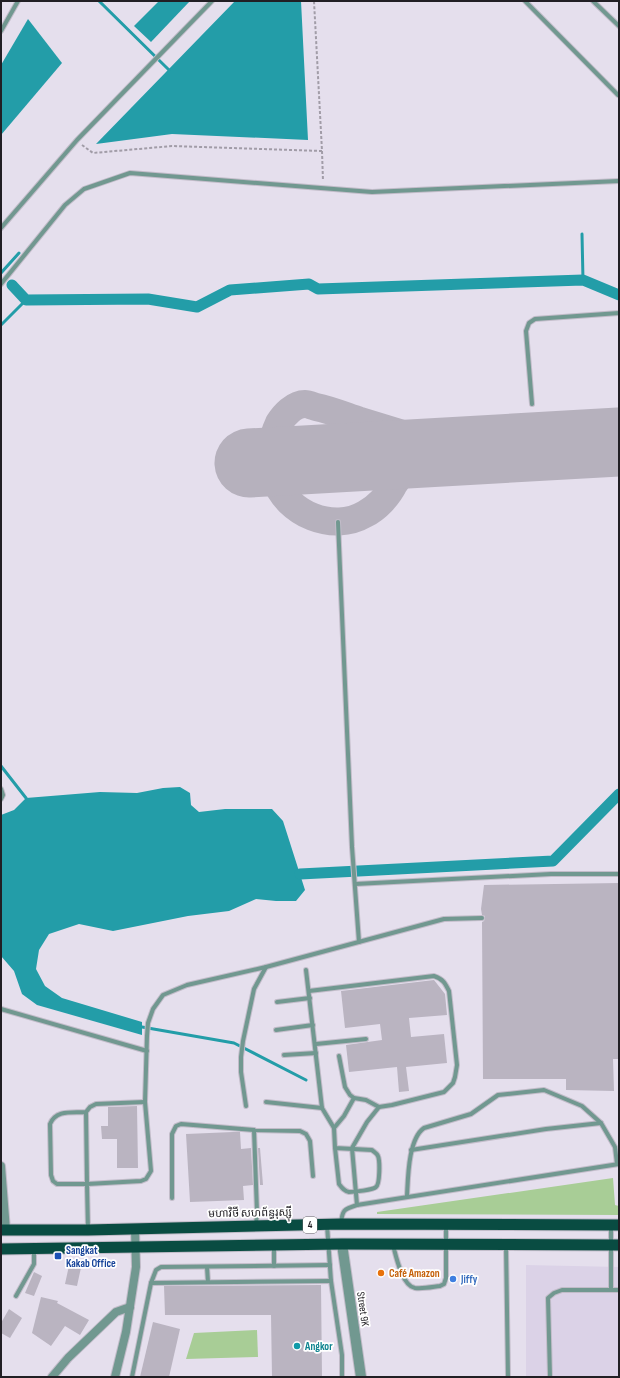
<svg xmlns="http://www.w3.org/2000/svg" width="620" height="1378" font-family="'Sofia Sans Condensed','Noto Sans Khmer',sans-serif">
<rect width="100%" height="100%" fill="#e5dfed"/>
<path fill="#dbd2e7" d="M 526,1265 L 619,1267 L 619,1377 L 526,1377 Z"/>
<g fill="#a8cd96">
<path d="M 613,1178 L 615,1205 L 619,1206 L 619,1215 L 377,1214 L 377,1212 Z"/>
<path d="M 257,1330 L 258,1357 L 186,1359 L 194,1333 Z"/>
</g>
<g fill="#239da8">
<path d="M 159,1 L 190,1 L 151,42 L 134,26 Z"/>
<path d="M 235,1 L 301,1 L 308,140 L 172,134 L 96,144 Z"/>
<path d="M 28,19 L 62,63 L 1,135 L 1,65 Z"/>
<path d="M 180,787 L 190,793 L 191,805 L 199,812 L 225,809 L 272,809 L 283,821 L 305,890 L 296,901 L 276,901 L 256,899 L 229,911 L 188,916 L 113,931 L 79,924 L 49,934 L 39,950 L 36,969 L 45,986 L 62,998 L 142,1022 L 142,1035 L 37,1005 L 22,994 L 14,971 L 1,956 L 1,815 L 14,810 L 26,798 L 100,792 L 137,793 L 163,788 Z"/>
</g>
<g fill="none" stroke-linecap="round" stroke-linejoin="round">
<g stroke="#239da8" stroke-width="3">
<path d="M 99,1 L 169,70"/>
<path d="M 582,234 L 583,280"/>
<path d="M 1,273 L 19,253"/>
<path d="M 1,325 L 26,300"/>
<path d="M 1,766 L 26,798"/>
<path d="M 142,1027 L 234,1043 L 306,1080"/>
</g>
<g stroke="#239da8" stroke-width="11">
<path d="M 12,285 L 26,300 L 148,299 L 197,307 L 230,290 L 309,284 L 318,289 L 583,280 L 619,295"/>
<path d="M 300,874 L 553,861 L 619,794"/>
</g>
<path stroke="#b6b1bd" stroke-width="28" d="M 447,452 L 404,469 C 399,473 398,479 394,484 C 388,496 377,508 365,514 C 333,533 287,514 275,479 C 268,461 271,440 279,423 C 284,415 294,404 305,404 C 308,404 313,406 316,407 C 331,410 345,416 360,421 C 392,431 426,441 458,451"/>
<path stroke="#b6b1bd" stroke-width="69" d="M 249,463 L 619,442"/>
</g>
<g fill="#bab4c1">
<path d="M 619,883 L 619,1059 L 613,1059 L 614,1091 L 566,1090 L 566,1079 L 483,1079 L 482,922 L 484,921 L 485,918 L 485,916 L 482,915 L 481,909 L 484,885 Z"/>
<path d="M 434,980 L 445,994 L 447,1015 L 409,1018 L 411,1037 L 444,1034 L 447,1063 L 406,1067 L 409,1091 L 399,1092 L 397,1067 L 349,1072 L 346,1045 L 382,1040 L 380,1024 L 345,1028 L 341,991 Z"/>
<path d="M 137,1106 L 138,1168 L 117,1168 L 117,1139 L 102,1139 L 101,1126 L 108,1126 L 108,1107 Z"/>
<path d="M 233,1132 L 240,1132 L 241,1149 L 251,1148 L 253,1185 L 243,1186 L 244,1200 L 190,1202 L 186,1134 Z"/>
<path d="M 258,1148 L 260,1148 L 263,1185 L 260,1185 Z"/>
<path d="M 70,1261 L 82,1263 L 77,1286 L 65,1284 Z"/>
<path d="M 34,1272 L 42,1276 L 34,1296 L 25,1293 Z"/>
<path d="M 321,1285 L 322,1377 L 272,1377 L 271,1315 L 165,1315 L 164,1286 Z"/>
<path d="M 41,1297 L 58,1301 L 57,1303 L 89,1320 L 80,1335 L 65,1326 L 51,1346 L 32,1333 Z"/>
<path d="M 9,1309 L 22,1318 L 10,1338 L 1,1333 L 1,1323 Z"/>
<path d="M 153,1322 L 180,1329 L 169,1377 L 140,1377 Z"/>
</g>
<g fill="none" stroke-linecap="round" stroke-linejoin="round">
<g stroke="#c2bcc9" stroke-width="6">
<g id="service">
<path d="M 525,1 L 618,95"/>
<path d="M 593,1 L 619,26"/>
<path d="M 1,31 L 18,1"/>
<path d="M 1,228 L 77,140 L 212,1"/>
<path d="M 1,284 L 65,205 L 84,189 L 130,173 L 372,192 L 619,181"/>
<path d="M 532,404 L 526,331 L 529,323 L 535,319 L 619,313"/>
<path d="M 338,522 L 352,847 L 359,942"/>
<path d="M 1,789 L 3,795 L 1,799"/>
<path d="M 355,884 L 551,874 L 619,874"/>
<path d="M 306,970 L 322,1108 L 334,1128 L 335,1148 L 339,1184 C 342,1188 344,1191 349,1192 C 354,1192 373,1190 376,1187 C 380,1184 380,1161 378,1156 C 377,1153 374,1152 372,1150 L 335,1148"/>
<path d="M 309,991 L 434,976 C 443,979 445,983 449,991 L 457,1065 L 455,1077 L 453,1083 L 444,1092 L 392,1105 L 379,1107 L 367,1122 L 352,1148 L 357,1205"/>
<path d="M 277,1002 L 310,998"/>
<path d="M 1,1009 L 147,1051"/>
<path d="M 276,1030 L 313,1025"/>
<path d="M 316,1044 L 366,1039"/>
<path d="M 284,1055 L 316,1053"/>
<path d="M 339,1056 L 345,1087 L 350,1095 L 354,1098 L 366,1100 L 379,1107"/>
<path d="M 266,1102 L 322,1108"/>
<path d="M 246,1106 L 241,1072 L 241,1057 L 243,1041 L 254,989 L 266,967"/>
<path d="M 86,1112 C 73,1113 56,1109 50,1124 L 51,1175 L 53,1181 L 57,1184 L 87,1184 L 86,1112 L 90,1107 L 96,1104 L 145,1102"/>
<path d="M 334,1128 L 344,1116 L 354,1098"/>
<path d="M 254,1130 L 257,1212 L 256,1225"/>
<path d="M 411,1150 L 546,1129 L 601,1123"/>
<path d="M 407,1196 C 408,1179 408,1139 424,1128 L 471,1114 L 498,1095 L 544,1090 L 582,1106 L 601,1123 L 615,1147 L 617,1164"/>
<path d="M 172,1198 L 172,1134 L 176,1126 L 181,1124 L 254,1130 L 300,1131 L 306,1134 L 310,1141 L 313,1176"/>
<path d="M 341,1224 C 342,1210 344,1209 357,1205 L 619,1164"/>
<path d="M 327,1225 L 331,1281 L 342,1355 L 342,1377"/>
<path d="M 88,1230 L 87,1184 L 141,1181 L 146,1179 L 151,1171 L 145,1102 L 147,1036 L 148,1023 L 153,1009 L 163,995 L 187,985 L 266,967 L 444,919 L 482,918"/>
<path d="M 393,1245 C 396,1256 402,1286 415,1288 C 423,1289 432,1287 440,1286 L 444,1284 L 446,1278 L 446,1225"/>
<path d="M 506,1245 L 508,1376"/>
<path d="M 274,1246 L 274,1266"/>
<path d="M 207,1267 L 208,1282"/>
<path d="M 151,1283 L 331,1281"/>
<path d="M 611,1290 L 611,1226"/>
<path d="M 16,1296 L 34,1264 L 34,1249"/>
<path d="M 132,1377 L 151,1283 L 156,1270 L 161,1267 L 330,1265"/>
<path d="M 550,1377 L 548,1298 L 554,1293 L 562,1290 L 619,1290"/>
</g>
</g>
<g stroke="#c2bcc9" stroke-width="10">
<g id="minor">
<path d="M 1,1166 L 6,1230"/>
<path d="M 52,1377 L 68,1358 L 116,1312 L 130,1307"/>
<path d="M 115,1377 L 126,1332 L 136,1267 L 135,1228"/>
</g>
</g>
<g stroke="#c2bcc9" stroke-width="12">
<path id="tertiary" d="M 342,1244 L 361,1377"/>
</g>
<g stroke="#c2bcc9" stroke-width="13">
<g id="trunk">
<path d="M 1,1230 L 88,1230 L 341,1224 L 619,1225"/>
<path d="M 1,1249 L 342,1244 L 619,1245"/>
</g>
</g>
<g stroke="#a19ca7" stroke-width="2" stroke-dasharray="3 2" stroke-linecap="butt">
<path d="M 82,145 L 93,153 L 172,146 L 322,151 L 314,1"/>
<path d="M 322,151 L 323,181"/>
</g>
<use href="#service" stroke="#719890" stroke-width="4"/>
<use href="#minor" stroke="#719890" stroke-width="8"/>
<use href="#tertiary" stroke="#719890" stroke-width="10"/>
<use href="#trunk" stroke="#094c42" stroke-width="11"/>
</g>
<rect fill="#1a4fb4" stroke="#fff" stroke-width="1.5" x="54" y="1252" width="8" height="8" rx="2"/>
<circle fill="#e8710a" stroke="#fff" stroke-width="1.5" cx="381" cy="1273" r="4"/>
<circle fill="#3f7fe0" stroke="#fff" stroke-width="1.5" cx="453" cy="1279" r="4"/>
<circle fill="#0f9aa8" stroke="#fff" stroke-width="1.5" cx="297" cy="1346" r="4"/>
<g text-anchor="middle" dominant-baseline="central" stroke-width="3.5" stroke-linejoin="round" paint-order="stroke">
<rect fill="#fff" stroke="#646266" stroke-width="1" x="303" y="1217" width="14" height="16" rx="3"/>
<g font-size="10" font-weight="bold" fill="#211f24">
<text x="310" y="1225">4</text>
</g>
<g font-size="11" fill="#211f24" stroke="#fff">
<text transform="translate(250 1213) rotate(-1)">មហាវិថី សហព័ន្ធរុស្ស៊ី</text>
<text transform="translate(363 1309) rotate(82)">Street 9K</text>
</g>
<g font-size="11" font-weight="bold" fill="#164399" stroke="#fff" text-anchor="start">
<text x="66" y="1250">Sangkat<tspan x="66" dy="13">Kakab Office</tspan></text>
</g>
<g font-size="11" font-weight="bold" fill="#c56008" stroke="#fff" text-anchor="start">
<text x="389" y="1273">Café Amazon</text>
</g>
<g font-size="11" font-weight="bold" fill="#366cbe" stroke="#fff" text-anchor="start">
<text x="461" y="1279">Jiffy</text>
</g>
<g font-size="11" font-weight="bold" fill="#0d838f" stroke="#fff" text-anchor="start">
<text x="305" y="1346">Angkor</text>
</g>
</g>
<rect width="620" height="1378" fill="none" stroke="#211f24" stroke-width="4"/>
</svg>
